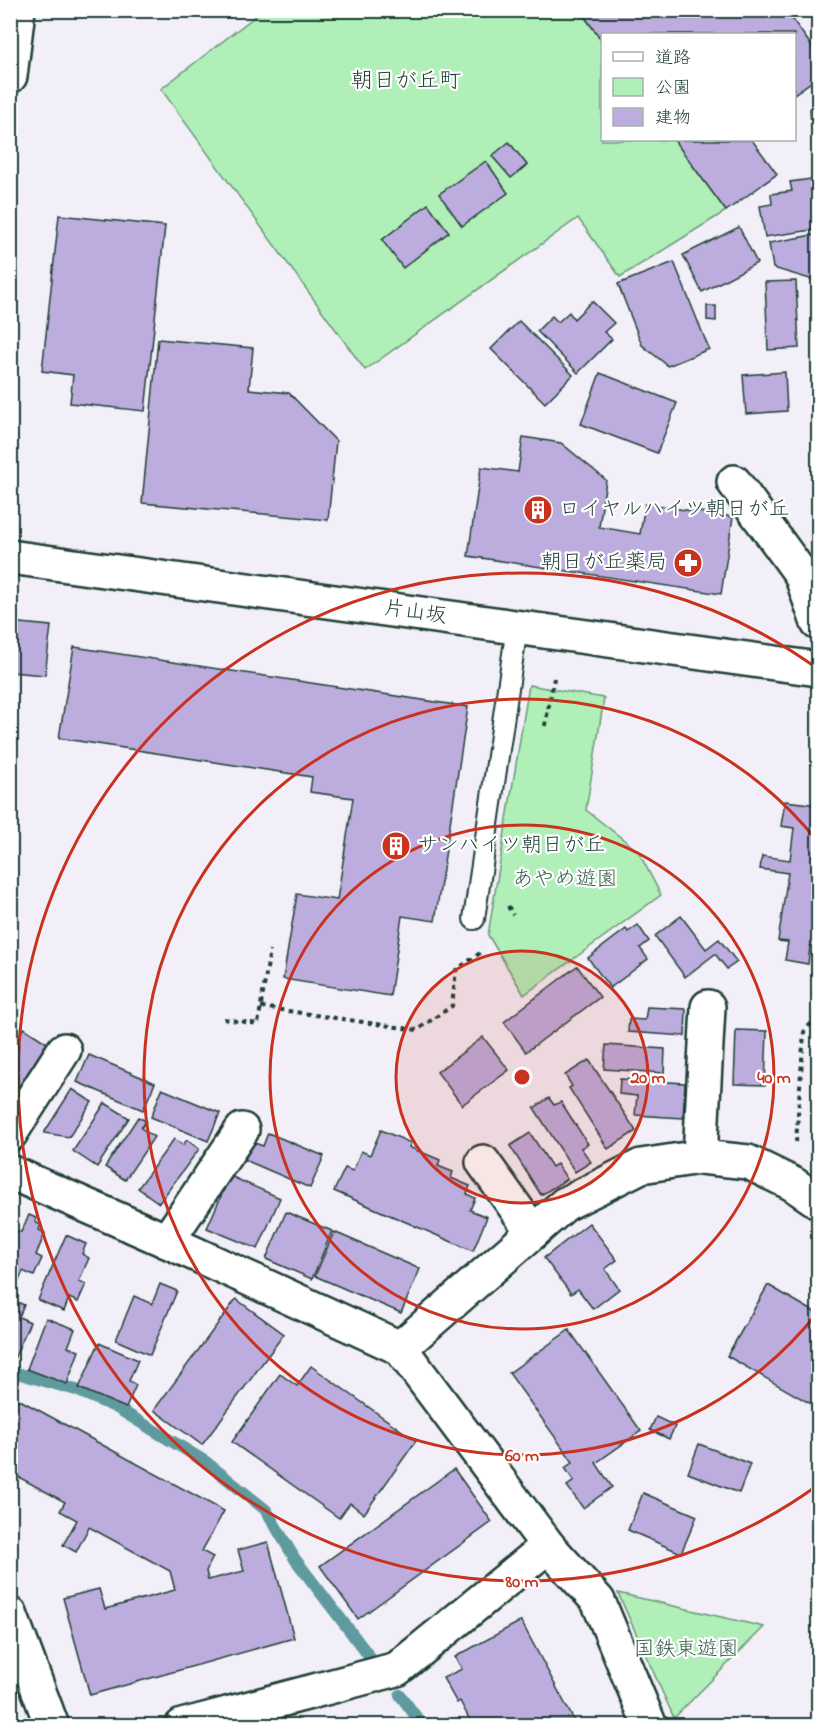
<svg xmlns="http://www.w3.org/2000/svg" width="829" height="1736" font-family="'Indie Flower','Klee One',sans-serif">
<rect width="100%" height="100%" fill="#f2eff8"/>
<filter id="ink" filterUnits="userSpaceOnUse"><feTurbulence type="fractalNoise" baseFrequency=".0167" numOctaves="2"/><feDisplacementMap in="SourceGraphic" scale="12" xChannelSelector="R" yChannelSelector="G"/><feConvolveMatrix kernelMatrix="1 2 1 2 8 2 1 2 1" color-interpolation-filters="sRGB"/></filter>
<g filter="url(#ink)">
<g fill="#b0efb7" stroke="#689676" stroke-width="1.5">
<path d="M 262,11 L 580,11 L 602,41 L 602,140 L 674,140 L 726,211 L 620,277 L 578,218 L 365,370 L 161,89 Z"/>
<path d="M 529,685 L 604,698 L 586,810 L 638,851 L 661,895 L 524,995 L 488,935 Z"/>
<path d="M 618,1593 L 764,1627 L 674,1718 Z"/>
</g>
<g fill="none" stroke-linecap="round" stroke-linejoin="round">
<g stroke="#5f9b9e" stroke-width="12">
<path d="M 10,1371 L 76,1390 L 117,1408 L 206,1462 L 266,1510 L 295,1559 L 369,1656"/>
<path d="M 400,1695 L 423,1726"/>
</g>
</g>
<g fill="#bcadde" stroke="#1f3d34" stroke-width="1.5">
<path d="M 580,10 L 786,10 L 818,55 L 818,77 L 794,94 L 794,34 L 602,34 L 602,41 Z"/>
<path d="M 810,109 L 818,109 L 818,152 L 813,153 Z"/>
<path d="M 674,140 L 752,140 L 777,174 L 726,211 Z"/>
<path d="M 509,142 L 527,165 L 511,178 L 492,156 Z"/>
<path d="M 486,161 L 508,193 L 462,226 L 439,194 Z"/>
<path d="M 818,178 L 818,229 L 765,237 L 760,206 L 772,204 L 771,194 L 792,191 L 790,182 Z"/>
<path d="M 428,204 L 449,232 L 403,268 L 382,240 Z"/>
<path d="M 59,215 L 165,226 L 145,411 L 70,403 L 73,375 L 42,371 Z"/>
<path d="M 739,227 L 757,263 L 702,292 L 683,255 Z"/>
<path d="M 818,234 L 818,277 L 810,279 L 773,268 L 769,243 Z"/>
<path d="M 674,262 L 709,349 L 668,366 L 642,345 L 618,284 Z"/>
<path d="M 796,281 L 799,348 L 768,350 L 765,282 Z"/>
<path d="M 814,288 L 818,288 L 818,327 Z"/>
<path d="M 592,301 L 614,323 L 604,332 L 612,339 L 578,373 L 537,331 L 552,316 L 558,322 L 569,312 L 574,319 Z"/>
<path d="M 707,306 L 716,306 L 716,321 L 707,320 Z"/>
<path d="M 519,321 L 573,375 L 545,403 L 491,349 Z"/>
<path d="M 158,339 L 253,348 L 249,389 L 289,393 L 336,441 L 328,520 L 142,503 Z"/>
<path d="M 785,372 L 787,411 L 746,414 L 743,375 Z"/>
<path d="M 600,373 L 677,403 L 657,453 L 581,424 Z"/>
<path d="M 523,437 L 561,443 L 606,480 L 599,527 L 640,534 L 645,504 L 733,517 L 721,594 L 468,556 L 481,467 L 518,472 Z"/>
<path d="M 10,622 L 51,626 L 45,675 L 10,672 Z"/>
<path d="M 74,647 L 468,707 L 435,921 L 402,916 L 390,996 L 283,979 L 297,894 L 337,900 L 353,798 L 310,792 L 312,777 L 59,738 Z"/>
<path d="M 785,801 L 818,805 L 818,947 L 810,946 L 808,964 L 785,960 L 788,942 L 778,941 L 788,873 L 760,869 L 762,856 L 790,860 L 794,828 L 781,826 Z"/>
<path d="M 681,916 L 706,949 L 719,939 L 737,962 L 727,969 L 715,954 L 685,977 L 655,936 Z"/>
<path d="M 638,925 L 649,941 L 640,948 L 648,959 L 610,988 L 588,958 L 626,929 L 628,932 Z"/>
<path d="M 577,966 L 600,997 L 526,1052 L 504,1022 Z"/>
<path d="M 647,1007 L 686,1009 L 685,1036 L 628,1032 L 629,1019 L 645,1020 Z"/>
<path d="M 24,1028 L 47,1043 L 10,1101 L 10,1048 Z"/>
<path d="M 736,1030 L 767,1031 L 765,1085 L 734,1084 Z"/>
<path d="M 483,1037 L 509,1070 L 462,1105 L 437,1072 Z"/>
<path d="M 606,1045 L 665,1049 L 664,1073 L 604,1069 Z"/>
<path d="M 89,1055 L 155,1083 L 143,1110 L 77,1082 Z"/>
<path d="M 589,1060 L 636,1131 L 608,1149 L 569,1088 L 572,1086 L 565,1075 Z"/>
<path d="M 620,1079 L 685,1083 L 683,1118 L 635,1115 L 637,1096 L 619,1094 Z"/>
<path d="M 72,1089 L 92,1102 L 69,1137 L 44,1133 Z"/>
<path d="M 162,1089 L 220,1113 L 208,1141 L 151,1117 Z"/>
<path d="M 549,1098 L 554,1105 L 561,1102 L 588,1144 L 581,1148 L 591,1162 L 575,1172 L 534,1108 Z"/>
<path d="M 105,1103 L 129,1118 L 97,1167 L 73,1151 Z"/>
<path d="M 138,1117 L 146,1121 L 141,1128 L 154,1137 L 125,1180 L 105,1167 Z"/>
<path d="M 381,1130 L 411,1143 L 409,1147 L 440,1160 L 438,1166 L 453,1172 L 451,1178 L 470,1186 L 467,1194 L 475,1198 L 470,1210 L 487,1217 L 473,1251 L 334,1191 L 345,1168 L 353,1171 L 361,1151 L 370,1155 Z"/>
<path d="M 268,1133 L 324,1156 L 310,1188 L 245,1160 L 252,1142 L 263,1146 Z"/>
<path d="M 530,1133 L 552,1167 L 557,1164 L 567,1179 L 541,1195 L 510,1146 Z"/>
<path d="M 174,1139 L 183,1145 L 187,1140 L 199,1149 L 159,1203 L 138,1188 Z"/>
<path d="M 230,1176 L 280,1198 L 258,1249 L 207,1228 Z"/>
<path d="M 286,1212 L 332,1231 L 312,1279 L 266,1259 Z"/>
<path d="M 29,1215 L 36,1218 L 35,1222 L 41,1225 L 39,1230 L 45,1233 L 36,1255 L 42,1258 L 34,1276 L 23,1271 L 16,1288 L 10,1286 L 10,1236 L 13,1229 L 21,1232 Z"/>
<path d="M 589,1223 L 617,1260 L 605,1269 L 619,1289 L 593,1309 L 578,1289 L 571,1294 L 544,1258 Z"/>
<path d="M 334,1232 L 420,1269 L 401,1313 L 315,1276 Z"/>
<path d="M 66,1235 L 86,1244 L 82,1254 L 89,1258 L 79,1281 L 86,1284 L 78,1302 L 69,1298 L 64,1311 L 38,1300 Z"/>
<path d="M 160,1284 L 177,1291 L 150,1355 L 116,1340 L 134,1296 L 152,1304 Z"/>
<path d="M 768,1285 L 818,1314 L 818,1408 L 727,1356 Z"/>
<path d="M 10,1299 L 24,1305 L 19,1317 L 30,1322 L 11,1366 Z"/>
<path d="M 236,1299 L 284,1334 L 202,1445 L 154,1410 Z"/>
<path d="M 46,1318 L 75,1329 L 68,1347 L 79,1351 L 67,1384 L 27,1369 Z"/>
<path d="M 569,1330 L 641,1431 L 596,1463 L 612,1487 L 583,1508 L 567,1486 L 574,1481 L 565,1468 L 573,1462 L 509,1373 Z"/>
<path d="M 99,1343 L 138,1360 L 129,1381 L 136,1385 L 126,1408 L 79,1388 Z"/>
<path d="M 311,1366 L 416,1441 L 364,1514 L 350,1503 L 339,1518 L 232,1442 L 280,1374 L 297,1386 Z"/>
<path d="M 18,1399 L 224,1511 L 202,1551 L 213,1557 L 206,1571 L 208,1580 L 244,1571 L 238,1550 L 268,1542 L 294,1638 L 90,1695 L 63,1598 L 99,1589 L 105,1609 L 175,1590 L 170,1571 L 89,1527 L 76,1552 L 63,1545 L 77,1520 L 60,1511 L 65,1502 L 15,1475 L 10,1484 L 10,1413 Z"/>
<path d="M 656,1417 L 675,1426 L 669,1439 L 650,1430 Z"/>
<path d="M 699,1444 L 750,1464 L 739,1493 L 688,1473 Z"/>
<path d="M 454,1469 L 492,1522 L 358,1619 L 320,1566 Z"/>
<path d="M 643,1493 L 697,1516 L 681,1553 L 628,1530 Z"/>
<path d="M 521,1621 L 577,1726 L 493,1726 L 489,1719 L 478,1726 L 473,1726 L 460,1701 L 457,1703 L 443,1678 L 462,1669 L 455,1657 Z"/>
<path d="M 10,1706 L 18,1723 L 12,1726 L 10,1726 Z"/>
</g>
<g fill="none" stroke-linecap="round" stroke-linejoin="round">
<g stroke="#1f3d34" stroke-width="24">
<path id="service" d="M 474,919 L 517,627"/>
</g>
<g stroke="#1f3d34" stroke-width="38">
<g id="minor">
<path d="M 10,76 L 18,10"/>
<path d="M 734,482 L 801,574 L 818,623"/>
<path d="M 10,1134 L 64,1050"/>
<path d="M 700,1157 L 708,1007"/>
<path d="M 483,1162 L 533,1232"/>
<path d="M 10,1172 L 167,1241 L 400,1348 L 548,1546 L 598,1601 L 650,1726"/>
<path d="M 167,1241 L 242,1130"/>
<path d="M 400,1348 L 565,1204 L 641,1166 L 700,1157 L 748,1162 L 793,1184 L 818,1201"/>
<path d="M 10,1614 L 52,1726"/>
<path d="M 182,1726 L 397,1669 L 548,1546"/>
</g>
</g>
<g stroke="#1f3d34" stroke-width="38">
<path id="tertiary" d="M 10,557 L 818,669"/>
</g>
<g stroke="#1f3d34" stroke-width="4" stroke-dasharray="4.5 4.5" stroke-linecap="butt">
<path d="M 545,726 L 554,678"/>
<path d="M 508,906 L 513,915"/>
<path d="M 261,1007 L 417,1030 L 452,1006 L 456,970 L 483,951"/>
<path d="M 224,1019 L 258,1024 L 270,950"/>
<path d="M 796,1142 L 804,1032 L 818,1015"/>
</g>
<use href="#service" stroke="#fff" stroke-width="20"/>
<use href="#minor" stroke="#fff" stroke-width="33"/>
<use href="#tertiary" stroke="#fff" stroke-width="33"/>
</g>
</g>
<circle cx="522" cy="1077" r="126" fill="#c8321e" fill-opacity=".12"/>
<g fill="none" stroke="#c8321e" stroke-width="3">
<circle cx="522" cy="1077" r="126"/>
<circle cx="522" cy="1077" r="252"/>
<path d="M818 1312A378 378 0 1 1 818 842"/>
<path d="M818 1485A504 504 0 1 1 818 669"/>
</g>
<defs>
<g id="building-disc" transform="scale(1.5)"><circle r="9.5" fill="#c8321e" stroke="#fff"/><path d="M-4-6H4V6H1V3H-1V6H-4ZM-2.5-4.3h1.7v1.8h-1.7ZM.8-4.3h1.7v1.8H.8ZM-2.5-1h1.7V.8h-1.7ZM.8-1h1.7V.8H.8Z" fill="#fff"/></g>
<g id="pharmacy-disc" transform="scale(1.5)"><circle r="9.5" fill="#c8321e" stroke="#fff"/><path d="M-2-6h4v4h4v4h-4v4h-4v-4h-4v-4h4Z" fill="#fff"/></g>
</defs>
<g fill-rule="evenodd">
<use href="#building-disc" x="538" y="510"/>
<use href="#pharmacy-disc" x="688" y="563"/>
<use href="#building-disc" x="396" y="846"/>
</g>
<g text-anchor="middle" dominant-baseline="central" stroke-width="4.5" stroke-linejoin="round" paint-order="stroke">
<g font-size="21" fill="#1f3d34" stroke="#fff" text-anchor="start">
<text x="559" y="510">ロイヤルハイツ朝日が丘</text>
<text x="667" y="563" text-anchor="end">朝日が丘薬局</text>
<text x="417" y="846">サンハイツ朝日が丘</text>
</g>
<g font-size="21" fill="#1f3d34" stroke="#fff">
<text transform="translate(415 613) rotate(8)">片山坂</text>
</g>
<g font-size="21" fill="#3c614e" stroke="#fff">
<text x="565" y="880">あやめ遊園</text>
<text x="686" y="1650">国鉄東遊園</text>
</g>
<g font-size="22" fill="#1f3d34" stroke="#fff">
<text x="406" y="82">朝日が丘町</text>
</g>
</g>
<circle cx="522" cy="1077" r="9" fill="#c8321e" stroke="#fff" stroke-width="3"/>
<g font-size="18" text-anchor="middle" font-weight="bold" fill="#c8321e" stroke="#fff" stroke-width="4.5" stroke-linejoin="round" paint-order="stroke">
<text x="648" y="1083">20 m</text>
<text x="774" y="1083">40 m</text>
<text x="522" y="1461">60 m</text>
<text x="522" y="1587">80 m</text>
</g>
<rect width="829" height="1736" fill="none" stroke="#fff" stroke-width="36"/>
<rect x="18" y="18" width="793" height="1700" fill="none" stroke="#1f3d34" stroke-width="2" filter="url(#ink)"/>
<rect x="601" y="33" width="195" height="108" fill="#ffffff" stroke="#a5b1ae" stroke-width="1.5"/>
<rect x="613" y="52" width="30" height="9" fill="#ffffff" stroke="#a5b1ae" stroke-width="1.5"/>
<text x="655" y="63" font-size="18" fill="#1f3d34">道路</text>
<rect x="613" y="78" width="30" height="18" fill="#b0efb7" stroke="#a5b1ae" stroke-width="1.5"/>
<text x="655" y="93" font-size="18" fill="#1f3d34">公園</text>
<rect x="613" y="108" width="30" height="18" fill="#bcadde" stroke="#a5b1ae" stroke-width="1.5"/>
<text x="655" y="123" font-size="18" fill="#1f3d34">建物</text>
</svg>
